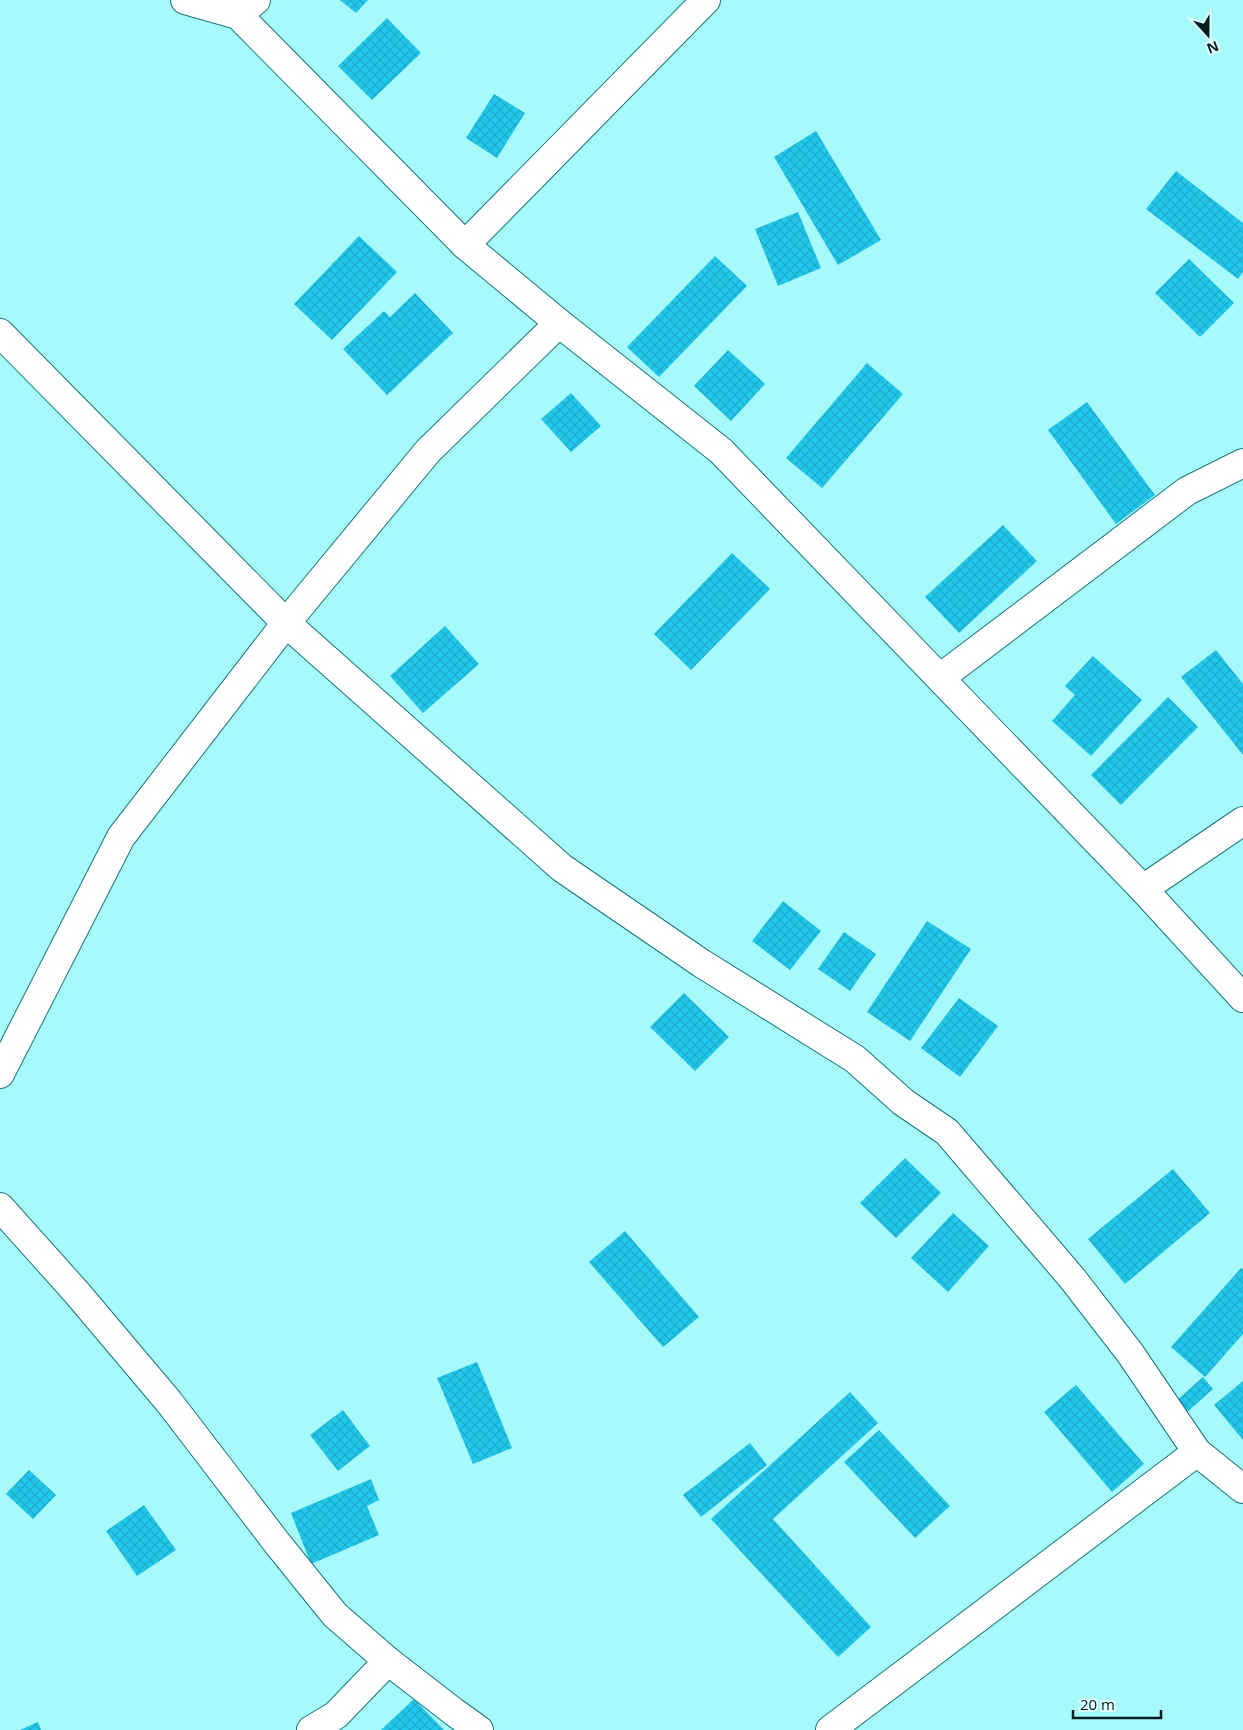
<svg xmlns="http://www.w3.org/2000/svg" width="1243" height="1730" font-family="'Open Sans',sans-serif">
<defs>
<pattern id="building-cross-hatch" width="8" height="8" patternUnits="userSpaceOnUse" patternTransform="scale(1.25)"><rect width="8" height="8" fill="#22c8eb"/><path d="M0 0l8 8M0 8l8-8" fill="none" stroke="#1dabc9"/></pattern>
</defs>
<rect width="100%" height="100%" fill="#a7fafc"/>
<g fill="url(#building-cross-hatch)">
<path d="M 340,0 L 368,0 L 356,13 Z"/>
<path d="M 387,18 L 421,53 L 372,100 L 338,66 Z"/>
<path d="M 494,94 L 525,113 L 497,158 L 466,138 Z"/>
<path d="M 816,131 L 881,240 L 838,265 L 774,157 Z"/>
<path d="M 1176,171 L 1243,223 L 1243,272 L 1238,279 L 1146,209 Z"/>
<path d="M 798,212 L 821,268 L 778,286 L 755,229 Z"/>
<path d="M 359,236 L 397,272 L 332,340 L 294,304 Z"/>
<path d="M 715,256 L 747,286 L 659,377 L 627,347 Z"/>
<path d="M 1189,259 L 1234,303 L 1200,337 L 1155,293 Z"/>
<path d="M 415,293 L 453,333 L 387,395 L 343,349 L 384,311 L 390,317 Z"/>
<path d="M 728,350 L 765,384 L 731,421 L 694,386 Z"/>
<path d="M 867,363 L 903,394 L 822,488 L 786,458 Z"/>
<path d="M 571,393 L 601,426 L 571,452 L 541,419 Z"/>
<path d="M 1087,402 L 1155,495 L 1116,524 L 1048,430 Z"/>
<path d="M 1003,525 L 1037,561 L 959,633 L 925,597 Z"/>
<path d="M 732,553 L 770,589 L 691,670 L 654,634 Z"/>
<path d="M 445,626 L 479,664 L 423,713 L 390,676 Z"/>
<path d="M 1216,650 L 1243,684 L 1243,755 L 1181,677 Z"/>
<path d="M 1093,656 L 1142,700 L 1091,756 L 1052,721 L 1075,695 L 1065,686 Z"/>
<path d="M 1168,697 L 1198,727 L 1121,805 L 1091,775 Z"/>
<path d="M 783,901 L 821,931 L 790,970 L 752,941 Z"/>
<path d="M 927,921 L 971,949 L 910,1041 L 867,1012 Z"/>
<path d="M 844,932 L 876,954 L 850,991 L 818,969 Z"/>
<path d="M 684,993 L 729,1037 L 695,1071 L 650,1027 Z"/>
<path d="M 959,998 L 998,1026 L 960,1077 L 921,1048 Z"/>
<path d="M 905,1158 L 941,1193 L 896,1238 L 860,1203 Z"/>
<path d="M 1173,1169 L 1210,1213 L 1125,1284 L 1088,1239 Z"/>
<path d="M 953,1213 L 989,1246 L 948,1292 L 911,1258 Z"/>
<path d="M 625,1231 L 699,1317 L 663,1347 L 589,1262 Z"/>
<path d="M 1241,1268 L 1243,1269 L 1243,1334 L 1205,1377 L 1171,1347 Z"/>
<path d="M 477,1362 L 512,1448 L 473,1464 L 437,1378 Z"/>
<path d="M 1203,1377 L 1213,1389 L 1186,1413 L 1176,1401 Z"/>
<path d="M 1243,1381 L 1243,1440 L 1214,1405 Z"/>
<path d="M 1076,1385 L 1144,1464 L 1112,1492 L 1044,1412 Z"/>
<path d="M 850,1392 L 878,1423 L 773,1519 L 871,1627 L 838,1657 L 711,1519 Z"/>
<path d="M 343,1410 L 370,1446 L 338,1471 L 310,1435 Z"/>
<path d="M 879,1430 L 950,1506 L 915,1538 L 844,1462 Z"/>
<path d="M 750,1443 L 767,1465 L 701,1517 L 683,1495 Z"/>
<path d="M 29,1470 L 56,1495 L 33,1519 L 6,1494 Z"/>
<path d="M 371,1479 L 379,1500 L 367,1506 L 379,1535 L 311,1564 L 291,1513 Z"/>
<path d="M 144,1505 L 176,1550 L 137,1576 L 106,1531 Z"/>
<path d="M 414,1699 L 444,1730 L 381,1730 Z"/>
<path d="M 38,1722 L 41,1730 L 20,1730 Z"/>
</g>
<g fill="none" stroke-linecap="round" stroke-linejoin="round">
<g stroke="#1a7678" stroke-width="30">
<g id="minor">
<path d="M 185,0 L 238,15 L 465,245 L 559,323 L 721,451 L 1143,889 L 1243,998"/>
<path d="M 238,15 L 256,0"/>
<path d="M 465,245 L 706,0"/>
<path d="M 0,333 L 286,623 L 562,868 L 701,963 L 855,1059 L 903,1102 L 947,1132 L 1072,1278 L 1130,1353 L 1197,1452 L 1243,1489"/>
<path d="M 940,678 L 1187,491 L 1243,463"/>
<path d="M 1143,889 L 1243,821"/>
<path d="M 0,1074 L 121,837 L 286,623 L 428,451 L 559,323"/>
<path d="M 0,1207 L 77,1293 L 169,1402 L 277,1543 L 335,1615 L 388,1661 L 454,1712 L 479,1730"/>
<path d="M 311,1730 L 336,1715 L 388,1661"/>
<path d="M 830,1730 L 1197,1452"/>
</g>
</g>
<use href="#minor" stroke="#fff" stroke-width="28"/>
</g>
<g transform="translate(1208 35) rotate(159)" stroke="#dffefe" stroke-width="4" paint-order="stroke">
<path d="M0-4L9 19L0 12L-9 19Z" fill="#031d1e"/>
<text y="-8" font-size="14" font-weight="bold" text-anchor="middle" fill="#031d1e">N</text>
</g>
<path d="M1073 1710v8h88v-8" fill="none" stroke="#031d1e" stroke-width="2.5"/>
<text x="1080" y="1710" font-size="15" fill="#031d1e" stroke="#dffefe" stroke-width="4" paint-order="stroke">20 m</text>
</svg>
